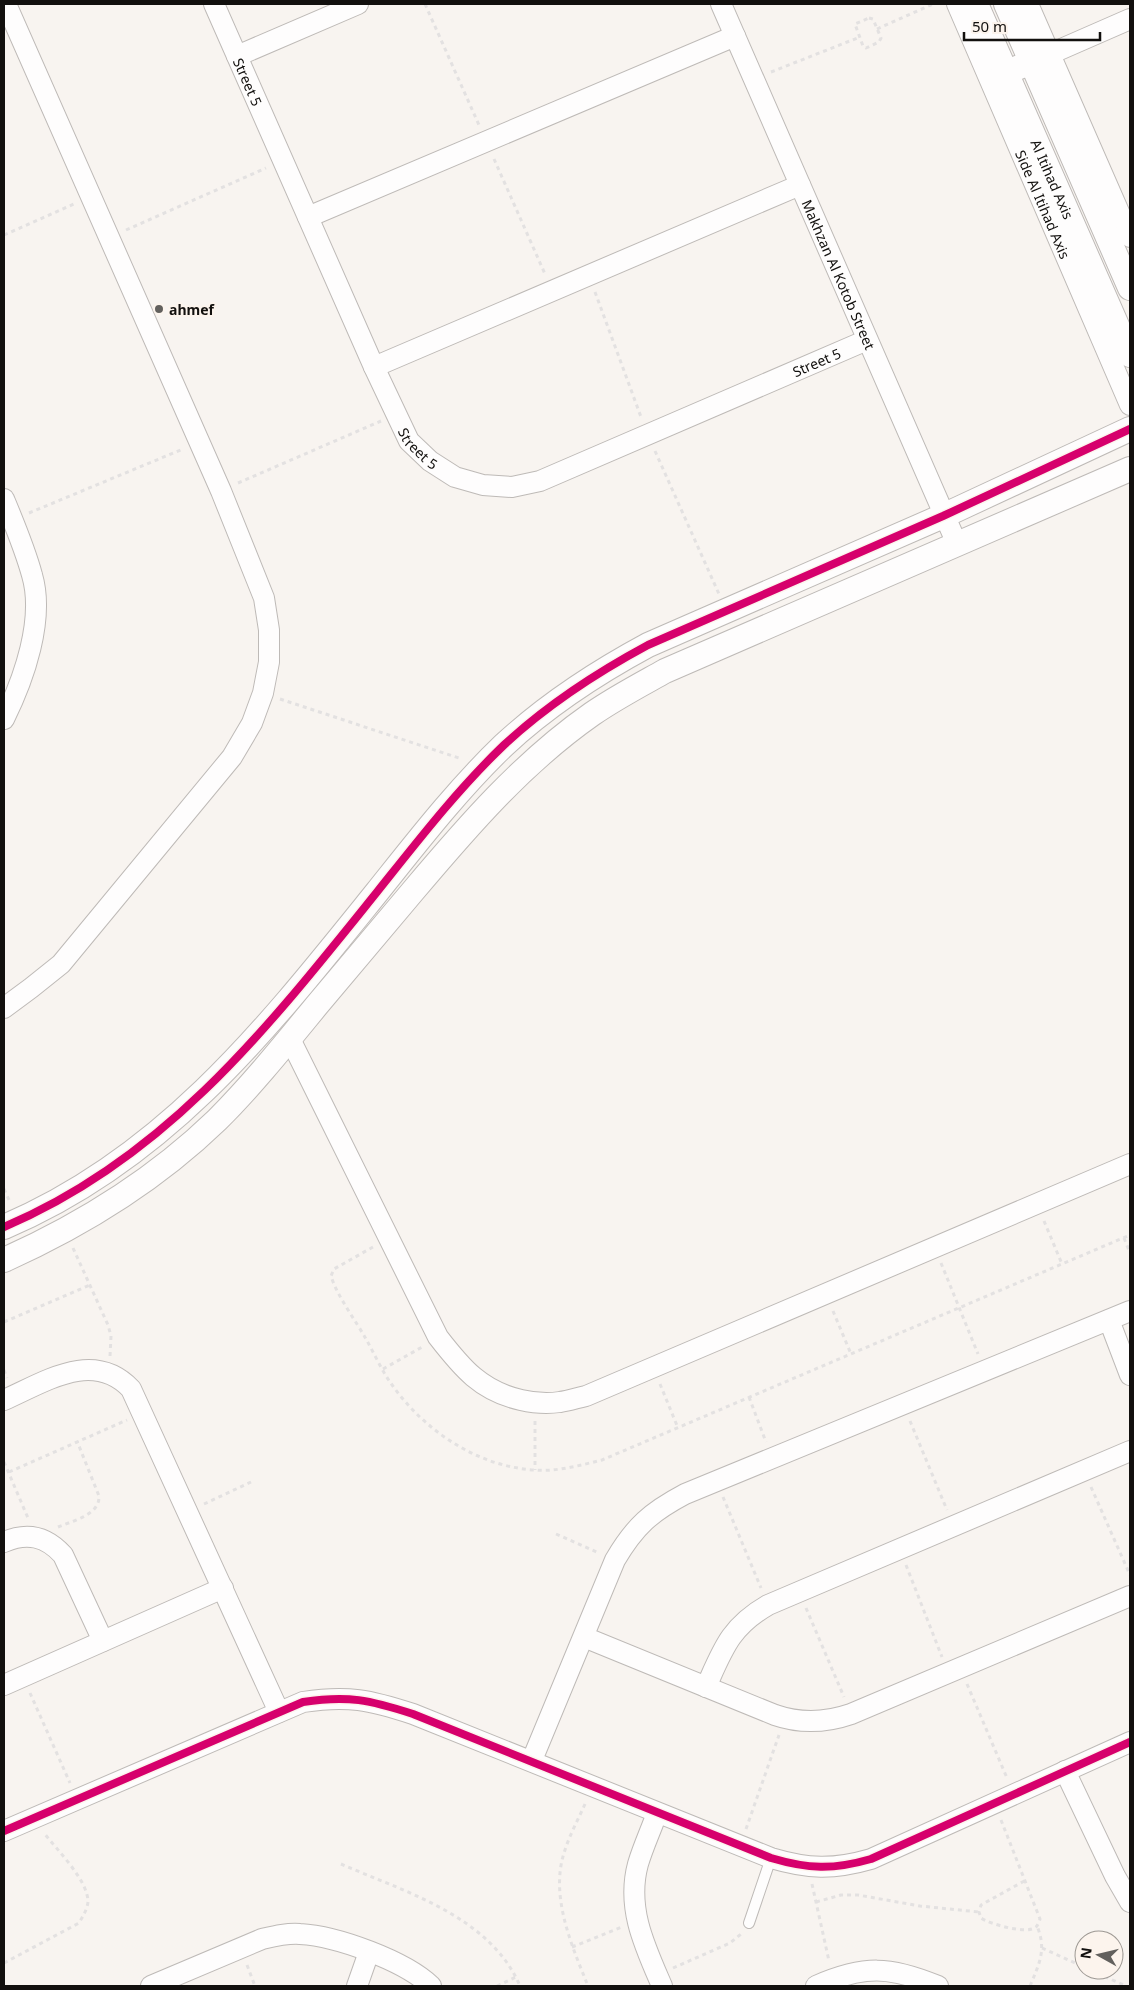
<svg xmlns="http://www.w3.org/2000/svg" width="1134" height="1990" font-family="'Noto Sans',sans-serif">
<rect width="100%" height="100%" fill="#f8f4f0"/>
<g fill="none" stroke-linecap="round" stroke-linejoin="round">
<g stroke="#bebab7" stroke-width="12">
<path id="service" d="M 749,1923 L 771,1858"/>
</g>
<g stroke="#bebab7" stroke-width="22">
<g id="minor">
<path id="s1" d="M 214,4 L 374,367 L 409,441 L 430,461 L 455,477 L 483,485 L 512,487 L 540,481 L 867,340"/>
<path id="s2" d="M 721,4 L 957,544"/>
<path id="s3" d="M 957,4 L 1130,405"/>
<path d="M 1028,4 L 1130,237"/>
<path d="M 1050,54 L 1130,19"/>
<path d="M 237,56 L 358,4"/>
<path d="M 308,217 L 735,36"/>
<path d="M 374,367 L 800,185"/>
<path d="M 4,499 C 14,523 25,549 32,575 C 45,619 24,679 4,719"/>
<path d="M 4,1008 L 31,988 L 61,964 L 232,757 L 252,723 L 263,693 L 269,662 L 269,630 L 264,598 L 221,491 L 6,4"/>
<path d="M 290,1039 L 438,1337 C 462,1368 481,1391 521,1400 C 534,1403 547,1404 560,1402 C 568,1401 577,1398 586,1396 L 1130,1164"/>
<path d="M 1109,1320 L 1130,1375"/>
<path d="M 4,1400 C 45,1382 93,1349 131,1389 L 279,1712"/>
<path d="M 4,1542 C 27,1532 46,1536 63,1555 L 103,1641"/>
<path d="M 584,1637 L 775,1715 C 801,1724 825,1723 851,1714 L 1130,1596"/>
<path d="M 4,1685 L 223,1588"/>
<path d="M 706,1687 C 723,1649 730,1627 768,1605 L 1130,1451"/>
<path d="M 532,1760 L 615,1560 C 635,1526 651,1512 685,1494 L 1130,1311"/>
<path d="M 1065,1771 L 1115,1876 L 1130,1902"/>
<path d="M 657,1813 C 651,1830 643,1847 638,1864 C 626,1908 645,1947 662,1986"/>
<path d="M 4,1831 L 303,1702 C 348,1695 370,1700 413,1714 L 771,1858 C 808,1869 833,1870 871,1859 L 1130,1742"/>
<path d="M 151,1986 L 262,1939 C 275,1936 287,1933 300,1934 C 337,1936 405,1961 431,1986"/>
<path d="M 357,1986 L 369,1952"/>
<path d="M 816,1986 C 864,1965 890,1966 938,1986"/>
</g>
</g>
<g stroke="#bebab7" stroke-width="26">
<g id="tertiary">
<path id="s4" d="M 976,4 L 1130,355"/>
<path d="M 1006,4 L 1130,288"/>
<path d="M 1017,68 L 1050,54"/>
<path d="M 4,1227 C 167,1158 269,1026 377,892 C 417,842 457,790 504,745 C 547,705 596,673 648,645 L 943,516 L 1130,429"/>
<path d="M 4,1260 C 82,1225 155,1180 217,1120 C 253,1084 285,1044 317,1005 C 349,967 381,929 413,891 C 467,827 522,763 592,714 C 615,698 640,685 665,671 L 1130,469"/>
</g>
</g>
<g stroke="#e3e1e1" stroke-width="3" stroke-dasharray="4 4" stroke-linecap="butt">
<path d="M 425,4 L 479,125"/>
<path d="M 869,18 L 873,19 L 881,38 L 879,42 L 866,48 L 863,46 L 855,24 Z"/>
<path d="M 877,29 L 933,4"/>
<path d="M 771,72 L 860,37"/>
<path d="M 494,159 L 545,274"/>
<path d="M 126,230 L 266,168"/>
<path d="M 4,235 L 74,204"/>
<path d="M 595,292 L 641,417"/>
<path d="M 655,451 L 719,594"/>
<path d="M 238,483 L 381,421"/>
<path d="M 29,513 L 183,449"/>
<path d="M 280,699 L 462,759"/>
<path d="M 4,1189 L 10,1202"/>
<path d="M 1044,1221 L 1062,1264"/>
<path d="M 1124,1238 L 1130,1253"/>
<path d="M 373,1247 L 334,1269 L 331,1276 C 337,1296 356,1321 366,1339 C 374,1353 381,1369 390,1382 C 422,1429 477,1467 535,1470 C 557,1472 581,1465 602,1460 L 1130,1235"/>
<path d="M 73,1248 L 108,1325 L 111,1336 L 110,1356"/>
<path d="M 941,1263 L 978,1354"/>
<path d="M 833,1311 L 851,1354"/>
<path d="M 4,1322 L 90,1285"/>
<path d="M 383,1369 L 424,1346"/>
<path d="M 4,1370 L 7,1378"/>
<path d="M 660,1384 L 678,1428"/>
<path d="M 749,1397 L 766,1442"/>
<path d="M 535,1421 L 535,1470"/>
<path d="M 910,1421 L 947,1510"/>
<path d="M 4,1462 L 28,1518"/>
<path d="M 9,1472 L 127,1420"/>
<path d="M 1091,1487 L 1130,1575"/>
<path d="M 723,1497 L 761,1588"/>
<path d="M 204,1504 L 251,1482"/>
<path d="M 58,1527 C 72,1521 100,1515 99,1496 L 77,1441"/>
<path d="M 556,1534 L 599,1553"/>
<path d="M 906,1565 L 942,1657"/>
<path d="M 806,1608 L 844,1697"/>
<path d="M 967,1684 L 1007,1778"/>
<path d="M 30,1693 L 70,1783"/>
<path d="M 585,1804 C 578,1820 569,1836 564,1853 C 550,1897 572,1946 588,1986"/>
<path d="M 1001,1820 L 1040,1919 C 1039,1922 1038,1925 1036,1927 C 1027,1935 990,1924 981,1918 L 979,1912 L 981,1905 L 1026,1880"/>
<path d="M 746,1829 L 779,1735"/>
<path d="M 341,1864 C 405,1892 490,1916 520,1986"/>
<path d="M 812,1884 L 829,1961"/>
<path d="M 816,1902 L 841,1895 L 858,1895 L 920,1906 L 979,1912"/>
<path d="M 572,1947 L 622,1927"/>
<path d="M 1042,1948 L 1084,1967"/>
<path d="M 4,1963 L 79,1923 C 83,1916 87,1910 88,1902 C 88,1880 57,1850 44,1833"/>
<path d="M 247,1965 L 255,1986"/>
<path d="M 673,1968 L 730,1943 L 741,1934"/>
<path d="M 1090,1970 L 1126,1986"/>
<path d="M 497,1986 L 516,1977"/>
<path d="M 1030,1986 C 1039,1964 1047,1950 1037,1926"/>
</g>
<use href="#service" stroke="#fefdfd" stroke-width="10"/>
<use href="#minor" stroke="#fefdfd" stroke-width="20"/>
<use href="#tertiary" stroke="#fefdfd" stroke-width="24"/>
<g stroke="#fcf4ed" stroke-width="11">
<g id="cycleway">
<path d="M 4,1227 C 167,1158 269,1026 377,892 C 417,842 457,790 504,745 C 547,705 596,673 648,645 L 943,516 L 1130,429"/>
<path d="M 4,1831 L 303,1702 C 348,1695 370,1700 413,1714 L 771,1858 C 808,1869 833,1870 871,1859 L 1130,1742"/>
</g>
</g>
<use href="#cycleway" stroke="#d6006c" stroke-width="8"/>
</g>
<circle fill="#62605d" stroke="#fcf4ed" stroke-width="2" cx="159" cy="309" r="5"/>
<g text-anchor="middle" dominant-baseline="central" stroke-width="4" stroke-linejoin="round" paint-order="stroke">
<g font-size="14" fill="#12100e" stroke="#fcf4ed">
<text stroke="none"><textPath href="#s1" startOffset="85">Street 5</textPath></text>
<text stroke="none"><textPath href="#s4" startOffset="191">Al Itihad Axis</textPath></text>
<text stroke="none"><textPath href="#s3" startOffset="218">Side Al Itihad Axis</textPath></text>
<text stroke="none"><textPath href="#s2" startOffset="295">Makhzan Al Kotob Street</textPath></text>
<text stroke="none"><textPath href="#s1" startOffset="925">Street 5</textPath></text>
<text stroke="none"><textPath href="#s1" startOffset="490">Street 5</textPath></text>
</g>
<g font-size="14" font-weight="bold" fill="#12100e" stroke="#fcf4ed" text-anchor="start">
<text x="169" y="309">ahmef</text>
</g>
</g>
<rect width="1134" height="1990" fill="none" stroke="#12100e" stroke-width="10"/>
<g transform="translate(1099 1955) rotate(278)"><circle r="24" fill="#fcf4ed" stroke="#9e9994"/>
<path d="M0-4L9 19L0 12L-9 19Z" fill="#62605d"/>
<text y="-8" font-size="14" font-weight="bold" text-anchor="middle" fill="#12100e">N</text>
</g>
<path d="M964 32v8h136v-8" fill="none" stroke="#12100e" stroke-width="2.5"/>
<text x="972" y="32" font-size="15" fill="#12100e" stroke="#fcf4ed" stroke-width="4" paint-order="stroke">50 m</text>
</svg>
